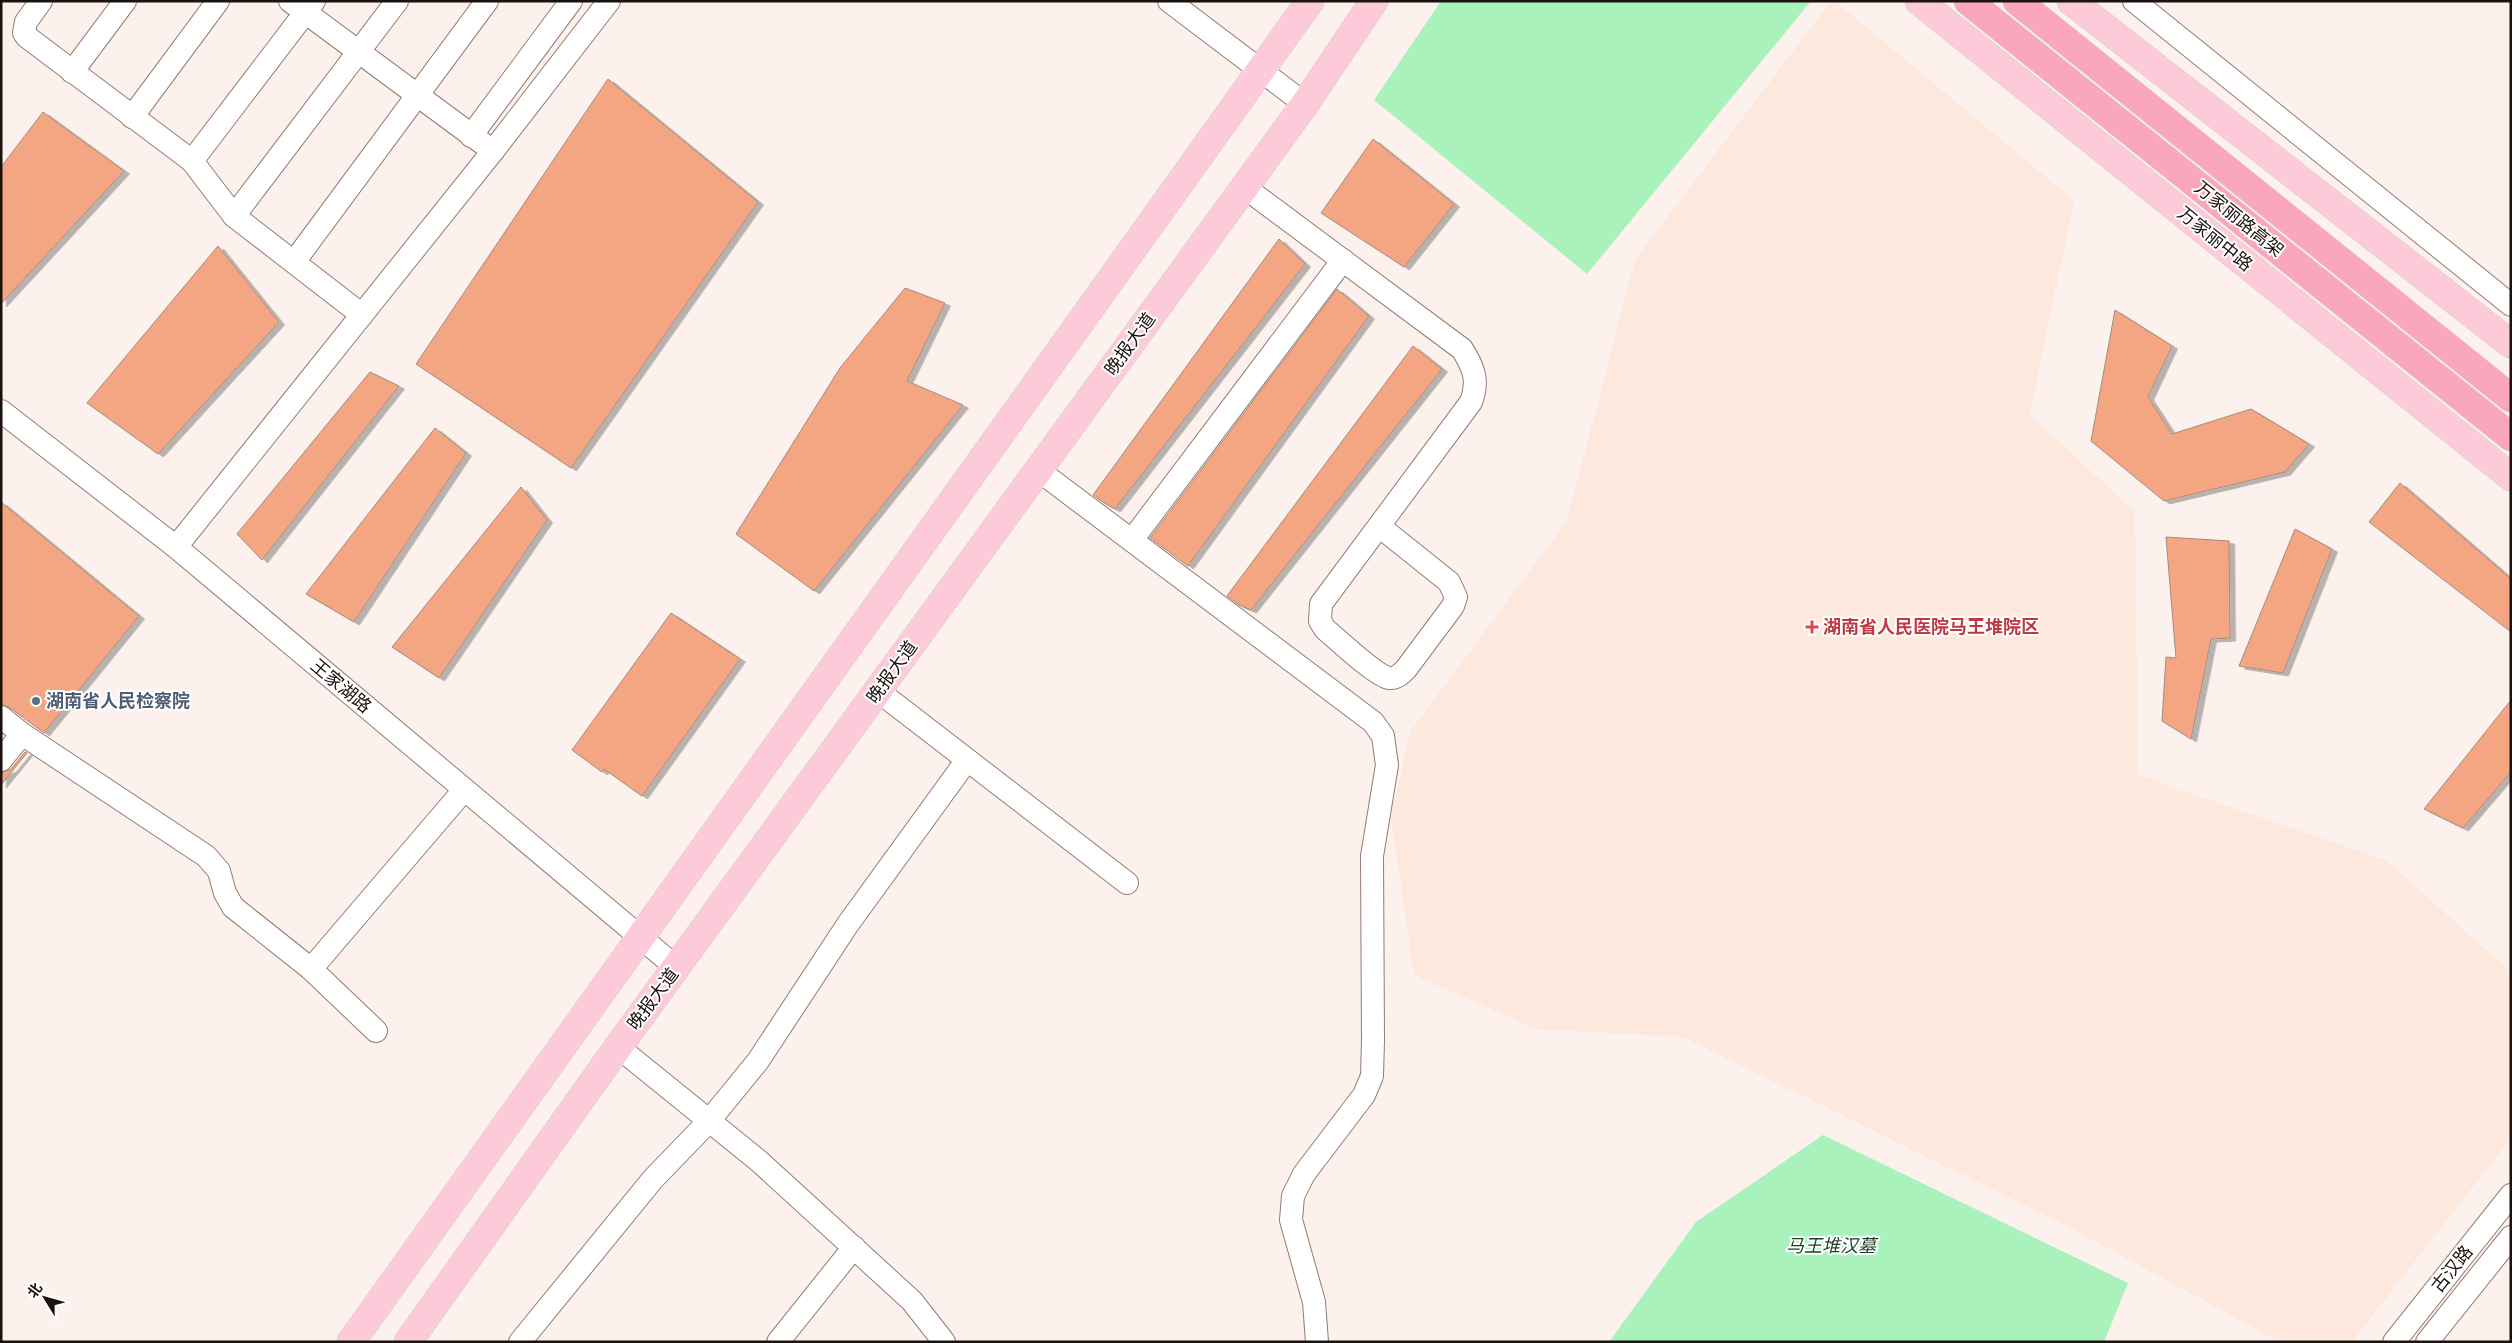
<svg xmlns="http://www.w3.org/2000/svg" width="2512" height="1343" font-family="'Zilla Slab','Noto Sans SC',serif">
<defs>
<filter id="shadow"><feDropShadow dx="5.5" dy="3" stdDeviation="0" flood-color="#0004"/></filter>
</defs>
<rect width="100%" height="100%" fill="#fcf1ec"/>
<path fill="#fde8de" d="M 1831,1 L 1835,1 L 2074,200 L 2030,415 L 2135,512 L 2138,775 L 2387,861 L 2511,972 L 2511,1138 L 2352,1342 L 2280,1342 L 2069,1227 L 1683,1037 L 1536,1029 L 1414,975 L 1391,817 L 1410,732 L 1567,521 L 1635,260 Z"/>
<g fill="#a9f2bb">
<path d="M 1441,1 L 1811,1 L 1587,274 L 1374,100 Z"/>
<path d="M 1823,1135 L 2128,1283 L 2104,1342 L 1609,1342 L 1696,1222 Z"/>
</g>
<g fill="#f4a683" stroke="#a38b80" filter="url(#shadow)">
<path d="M 608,79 L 758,202 L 571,468 L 416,364 Z"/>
<path d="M 43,112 L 124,171 L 1,304 L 1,167 Z"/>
<path d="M 1373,139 L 1454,204 L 1404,267 L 1321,213 Z"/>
<path d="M 1279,239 L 1305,264 L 1115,509 L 1104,503 L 1093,495 Z"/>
<path d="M 218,246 L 279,322 L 158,454 L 87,403 Z"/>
<path d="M 905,288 L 945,303 L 907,381 L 963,405 L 814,591 L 736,534 L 840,368 Z"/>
<path d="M 1337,289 L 1369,316 L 1188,566 L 1150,538 Z"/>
<path d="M 2115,310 L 2172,346 L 2148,397 L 2172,434 L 2251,409 L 2309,444 L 2285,472 L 2164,501 L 2091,441 Z"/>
<path d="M 1413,346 L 1442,369 L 1251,610 L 1239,605 L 1227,596 Z"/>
<path d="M 370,372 L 399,386 L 262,560 L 237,534 Z"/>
<path d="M 435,428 L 466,453 L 354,622 L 306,594 Z"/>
<path d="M 2400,483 L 2511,579 L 2511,632 L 2369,522 Z"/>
<path d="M 521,487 L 547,520 L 439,678 L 392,647 Z"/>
<path d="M 1,502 L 139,616 L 44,733 L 9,707 L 1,704 Z"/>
<path d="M 2295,529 L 2332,549 L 2283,673 L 2239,666 Z"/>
<path d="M 2166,537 L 2229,541 L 2230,638 L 2211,639 L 2191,739 L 2162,721 L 2166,657 L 2176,658 Z"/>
<path d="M 671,613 L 740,659 L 642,796 L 604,769 L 602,772 L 572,750 Z"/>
<path d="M 2511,700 L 2511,772 L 2463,828 L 2424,809 Z"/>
<path d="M 25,752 L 27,753 L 1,785 L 1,773 L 11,769 Z"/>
</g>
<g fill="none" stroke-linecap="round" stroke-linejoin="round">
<g stroke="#947c71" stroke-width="24">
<g id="minor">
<path d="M 41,1 L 26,22 L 24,33 L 27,37 L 192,161 L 234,216 L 362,315"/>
<path d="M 290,1 L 493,151"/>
<path d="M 1169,1 L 1305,104"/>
<path d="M 2134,1 L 2511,305"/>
<path d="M 72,72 L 125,1"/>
<path d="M 132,117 L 218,1"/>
<path d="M 471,136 L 571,1"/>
<path d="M 192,161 L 314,1"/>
<path d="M 1244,187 L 1462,349 C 1474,368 1479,381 1471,402 L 1321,604 L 1320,621 L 1325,629 C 1337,639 1376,676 1389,678 C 1396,679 1401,674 1406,669 L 1453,606 L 1456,597 L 1449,582 L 1379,526"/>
<path d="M 234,216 L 397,1"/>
<path d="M 294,262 L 487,1"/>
<path d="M 1,411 L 176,547 L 677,968"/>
<path d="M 1038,470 L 1373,722 L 1383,736 L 1387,765 L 1372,856 L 1373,1041 L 1372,1076 L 1364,1095 L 1304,1174 L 1293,1196 L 1291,1220 L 1314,1302 L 1317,1342"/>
<path d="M 1132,540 L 1343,260"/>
<path d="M 176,547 L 493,151 L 609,1"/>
<path d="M 878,691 L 1127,883"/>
<path d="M 1,717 L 22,734 L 206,856 L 219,871 L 225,893 L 233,907 L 311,969 L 376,1031"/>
<path d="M 1,760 L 22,734"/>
<path d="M 311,969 L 464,790"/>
<path d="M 618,1047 L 760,1162 L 912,1301 L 944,1342"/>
<path d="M 520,1342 L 653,1179 L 709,1121 L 758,1061 L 848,924 L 967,760"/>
<path d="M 778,1342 L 854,1247"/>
<path d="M 2394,1342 L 2511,1195"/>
<path d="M 2427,1342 L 2511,1237"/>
</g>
</g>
<g stroke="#d1d0cf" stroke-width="29">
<g id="major">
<path d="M 1919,1 L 2511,477"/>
<path d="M 2071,1 L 2511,344"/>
<path d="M 351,1342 L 1310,1"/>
<path d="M 408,1342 L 618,1047 L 1305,104 L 1374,1"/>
</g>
</g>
<g stroke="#d1d0cf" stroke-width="29">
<g id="highway">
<path d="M 1968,1 L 2511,437"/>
<path d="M 2017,1 L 2511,398"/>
</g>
</g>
<use href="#minor" stroke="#fff" stroke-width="22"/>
<use href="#major" stroke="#fccad9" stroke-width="28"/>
<use href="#highway" stroke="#faa6bf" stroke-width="28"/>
</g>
<path fill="#e0444e" stroke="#fff" stroke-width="2" d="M1809.5 619.5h5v5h5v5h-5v5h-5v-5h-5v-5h5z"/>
<circle fill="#5c6f8a" stroke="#fff" stroke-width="2" cx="36" cy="701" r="5"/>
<g text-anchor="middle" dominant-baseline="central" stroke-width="4" stroke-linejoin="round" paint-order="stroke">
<g font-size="18" fill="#1b120e" stroke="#fff">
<text transform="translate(2239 219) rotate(39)">万家丽路高架</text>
<text transform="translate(2215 239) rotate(39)">万家丽中路</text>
<text transform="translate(1130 344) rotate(-54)">晚报大道</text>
<text transform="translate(892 672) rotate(-54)">晚报大道</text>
<text transform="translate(341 686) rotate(40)">王家湖路</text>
<text transform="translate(653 999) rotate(-53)">晚报大道</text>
<text transform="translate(2452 1269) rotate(-51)">古汉路</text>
</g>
<g font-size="18" font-weight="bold" fill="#be3a42" stroke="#fff" text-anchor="start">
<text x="1823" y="627">湖南省人民医院马王堆院区</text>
</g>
<g font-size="18" font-weight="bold" fill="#4e5e75" stroke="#fff" text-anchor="start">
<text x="46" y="701">湖南省人民检察院</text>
</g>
<g font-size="18" font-style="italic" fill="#163c22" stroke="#fff">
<text x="1831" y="1246">马王堆汉墓</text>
</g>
</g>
<rect width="2512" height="1343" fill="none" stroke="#1b120e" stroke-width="5"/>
<g transform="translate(45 1298) rotate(307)" stroke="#ffffff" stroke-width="4" paint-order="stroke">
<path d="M0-4L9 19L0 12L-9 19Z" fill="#1b120e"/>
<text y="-8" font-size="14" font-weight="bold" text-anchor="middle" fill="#1b120e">北</text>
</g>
</svg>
